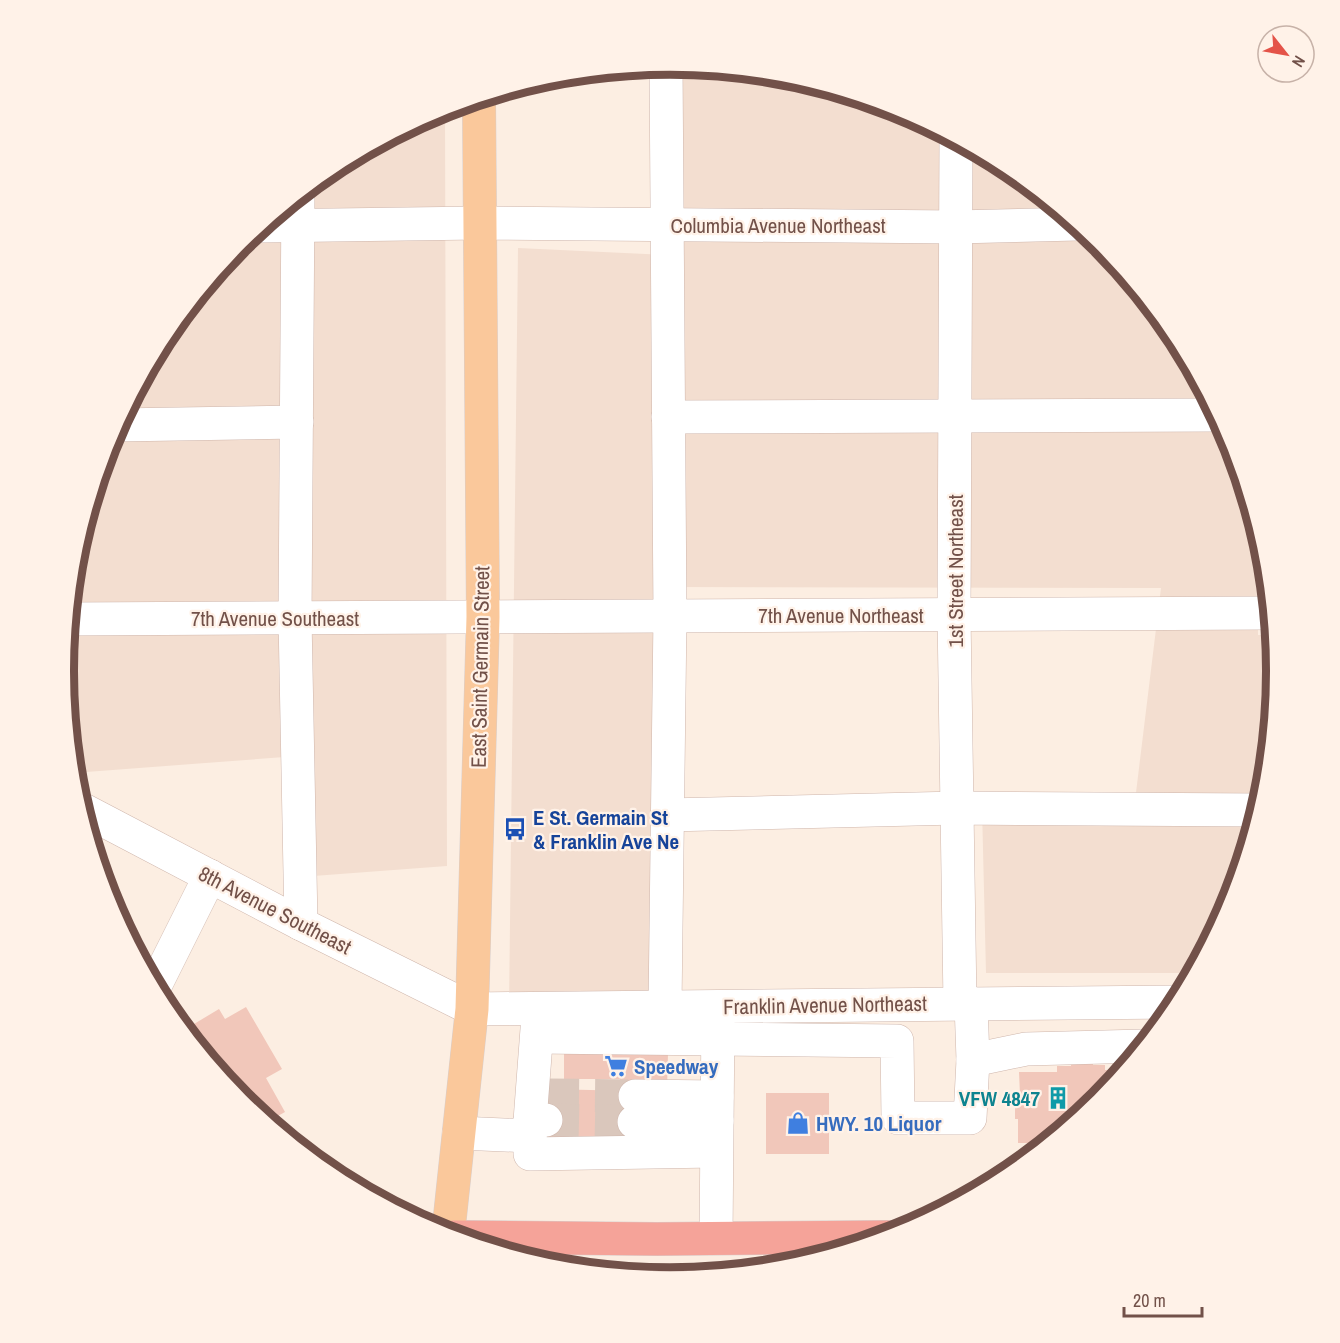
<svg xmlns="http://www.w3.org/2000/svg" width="1340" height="1343" font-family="'Archivo Narrow',sans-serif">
<rect width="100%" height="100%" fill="#fceee2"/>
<g fill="#f3ded0">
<path d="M 670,65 L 789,76 L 903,111 L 1008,167 L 1099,243 L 1175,335 L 1231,440 L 1257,525 L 1258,635 L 1273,635 L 1277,672 L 1265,790 L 1231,904 L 1194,973 L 986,973 L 982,808 L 1134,809 L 1161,588 L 670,587 L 665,1007 L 509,1008 L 518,248 L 667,255 Z"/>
<path d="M 445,108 L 447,866 L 300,877 L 298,756 L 73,773 L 63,671 L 75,553 L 109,439 L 165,334 L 241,242 L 333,167 Z"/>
</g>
<g fill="#f1c7ba">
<path d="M 246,1007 L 282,1069 L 266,1078 L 285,1112 L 267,1122 L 241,1100 L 190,1038 L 194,1036 L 189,1027 L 219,1009 L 225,1019 Z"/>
<path d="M 564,1047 L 668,1054 L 667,1089 L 619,1089 L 620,1079 L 564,1079 Z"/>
<path d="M 1071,1055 L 1093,1055 L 1093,1065 L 1105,1065 L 1105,1070 L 1124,1070 L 1099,1101 L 1047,1143 L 1018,1143 L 1018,1119 L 1015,1119 L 1015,1095 L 1020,1095 L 1019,1072 L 1057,1072 L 1057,1066 L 1071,1066 Z"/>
<path d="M 546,1089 L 635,1091 L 634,1150 L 545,1148 Z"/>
<rect x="766" y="1093" width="63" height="61"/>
</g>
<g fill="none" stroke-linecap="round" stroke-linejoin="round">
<g stroke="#dac7bc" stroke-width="33" stroke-dasharray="33 16" stroke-linecap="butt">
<path d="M 546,1095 L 635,1096"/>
<path d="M 546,1120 L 634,1122"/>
</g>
<g stroke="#cfb6ac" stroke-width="34">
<g id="minor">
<path d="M 956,140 L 954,615 L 960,1003"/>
<path d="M 298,195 L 295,618 L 301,924"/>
<path d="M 261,226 L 479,223 L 956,227 L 1077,224"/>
<path d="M 668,417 L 1218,415"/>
<path d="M 117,425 L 297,422"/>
<path d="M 68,619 L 1271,613"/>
<path d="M 80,808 L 301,924 L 472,1009 L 1178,1002"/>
<path d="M 667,815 L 957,808 L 1259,810"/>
<path d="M 154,988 L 210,876"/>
<path d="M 665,1007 L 670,616 L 666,65"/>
<path d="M 538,1016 L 530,1121 L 546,1120"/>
<path d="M 537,1037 L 897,1041 L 898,1118 L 970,1118 L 973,1060 L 971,1003"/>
<path d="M 973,1060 L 1026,1049 L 1144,1046"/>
<path d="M 635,1096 L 717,1097"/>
<path d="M 530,1121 L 530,1154 L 716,1151"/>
<path d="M 634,1122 L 717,1121"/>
<path d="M 459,1133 L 530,1136"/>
<path d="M 716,1238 L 718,1018"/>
</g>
</g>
<g stroke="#d8cecc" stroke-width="34">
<path id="major" d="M 448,1235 L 472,1009 L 483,617 L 479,98"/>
</g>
<g stroke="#d8cecc" stroke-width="34">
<path id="highway" d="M 454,1237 L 657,1239 L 888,1237"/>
</g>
<use href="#minor" stroke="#fff" stroke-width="33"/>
<use href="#major" stroke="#fac89b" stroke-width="33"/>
<use href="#highway" stroke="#f5a399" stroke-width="33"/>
</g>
<defs>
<g id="bus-bare" transform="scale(1.8)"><path d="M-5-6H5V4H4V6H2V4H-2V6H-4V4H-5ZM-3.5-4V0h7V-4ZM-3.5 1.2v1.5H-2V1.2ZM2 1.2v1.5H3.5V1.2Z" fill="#1a4fb4" stroke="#fff2e8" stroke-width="2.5" paint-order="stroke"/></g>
<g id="supermarket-bare" transform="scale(1.8)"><path d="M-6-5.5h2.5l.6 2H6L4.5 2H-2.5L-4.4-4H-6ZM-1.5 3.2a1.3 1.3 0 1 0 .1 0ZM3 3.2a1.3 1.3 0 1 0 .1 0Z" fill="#3f7fe0" stroke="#fff2e8" stroke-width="2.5" paint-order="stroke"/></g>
<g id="building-bare" transform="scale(1.8)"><path d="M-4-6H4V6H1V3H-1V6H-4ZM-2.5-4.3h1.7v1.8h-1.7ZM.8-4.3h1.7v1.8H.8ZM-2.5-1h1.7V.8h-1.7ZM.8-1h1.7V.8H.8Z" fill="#0f9aa8" stroke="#fff2e8" stroke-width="2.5" paint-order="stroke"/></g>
<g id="shop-bare" transform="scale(1.8)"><path d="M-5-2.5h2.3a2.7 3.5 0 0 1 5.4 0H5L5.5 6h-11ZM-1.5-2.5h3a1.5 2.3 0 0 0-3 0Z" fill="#3f7fe0" stroke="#fff2e8" stroke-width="2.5" paint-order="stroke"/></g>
</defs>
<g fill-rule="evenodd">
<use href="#bus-bare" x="515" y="829"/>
<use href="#supermarket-bare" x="616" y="1066"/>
<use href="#building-bare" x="1058" y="1098"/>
<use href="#shop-bare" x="798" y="1123"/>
</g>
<g text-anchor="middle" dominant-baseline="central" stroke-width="4.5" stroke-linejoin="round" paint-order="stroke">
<g font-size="21" fill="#725149" stroke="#fff2e8">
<text x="778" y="225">Columbia Avenue Northeast</text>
<text transform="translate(955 571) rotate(-90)">1st Street Northeast</text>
<text x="841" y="615">7th Avenue Northeast</text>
<text x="275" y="618">7th Avenue Southeast</text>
<text transform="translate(480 667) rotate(-89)">East Saint Germain Street</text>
<text transform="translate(275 910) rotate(27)">8th Avenue Southeast</text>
<text transform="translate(825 1005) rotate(-1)">Franklin Avenue Northeast</text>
</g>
<g font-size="21" font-weight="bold" fill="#164399" stroke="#fff2e8" text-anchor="start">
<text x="533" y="817">E St. Germain St<tspan x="533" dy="24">&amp; Franklin Ave Ne</tspan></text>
</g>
<g font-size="21" font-weight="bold" fill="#366cbe" stroke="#fff2e8" text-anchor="start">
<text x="634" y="1066">Speedway</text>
<text x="816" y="1123">HWY. 10 Liquor</text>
</g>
<g font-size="21" font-weight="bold" fill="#0d838f" stroke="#fff2e8" text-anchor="end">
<text x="1040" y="1098">VFW 4847</text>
</g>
</g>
<path d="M0 0H1340V1343H0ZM74 671a596 596 0 1 1 1192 0a596 596 0 1 1-1192 0Z" fill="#fff2e8" fill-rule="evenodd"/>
<path fill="none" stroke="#725149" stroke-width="8" d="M74 671a596 596 0 1 1 1192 0a596 596 0 1 1-1192 0Z"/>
<g transform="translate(1286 54) rotate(121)"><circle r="28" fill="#fff2e8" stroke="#c7b2a8" stroke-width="1.5"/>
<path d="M0-4.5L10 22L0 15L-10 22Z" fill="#e45348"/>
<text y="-9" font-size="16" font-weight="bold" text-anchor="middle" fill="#725149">N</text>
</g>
<path d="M1124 1307v9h78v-9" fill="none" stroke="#725149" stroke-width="3"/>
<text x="1133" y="1307" font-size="18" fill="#725149" stroke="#fff2e8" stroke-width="4.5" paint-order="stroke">20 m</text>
</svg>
